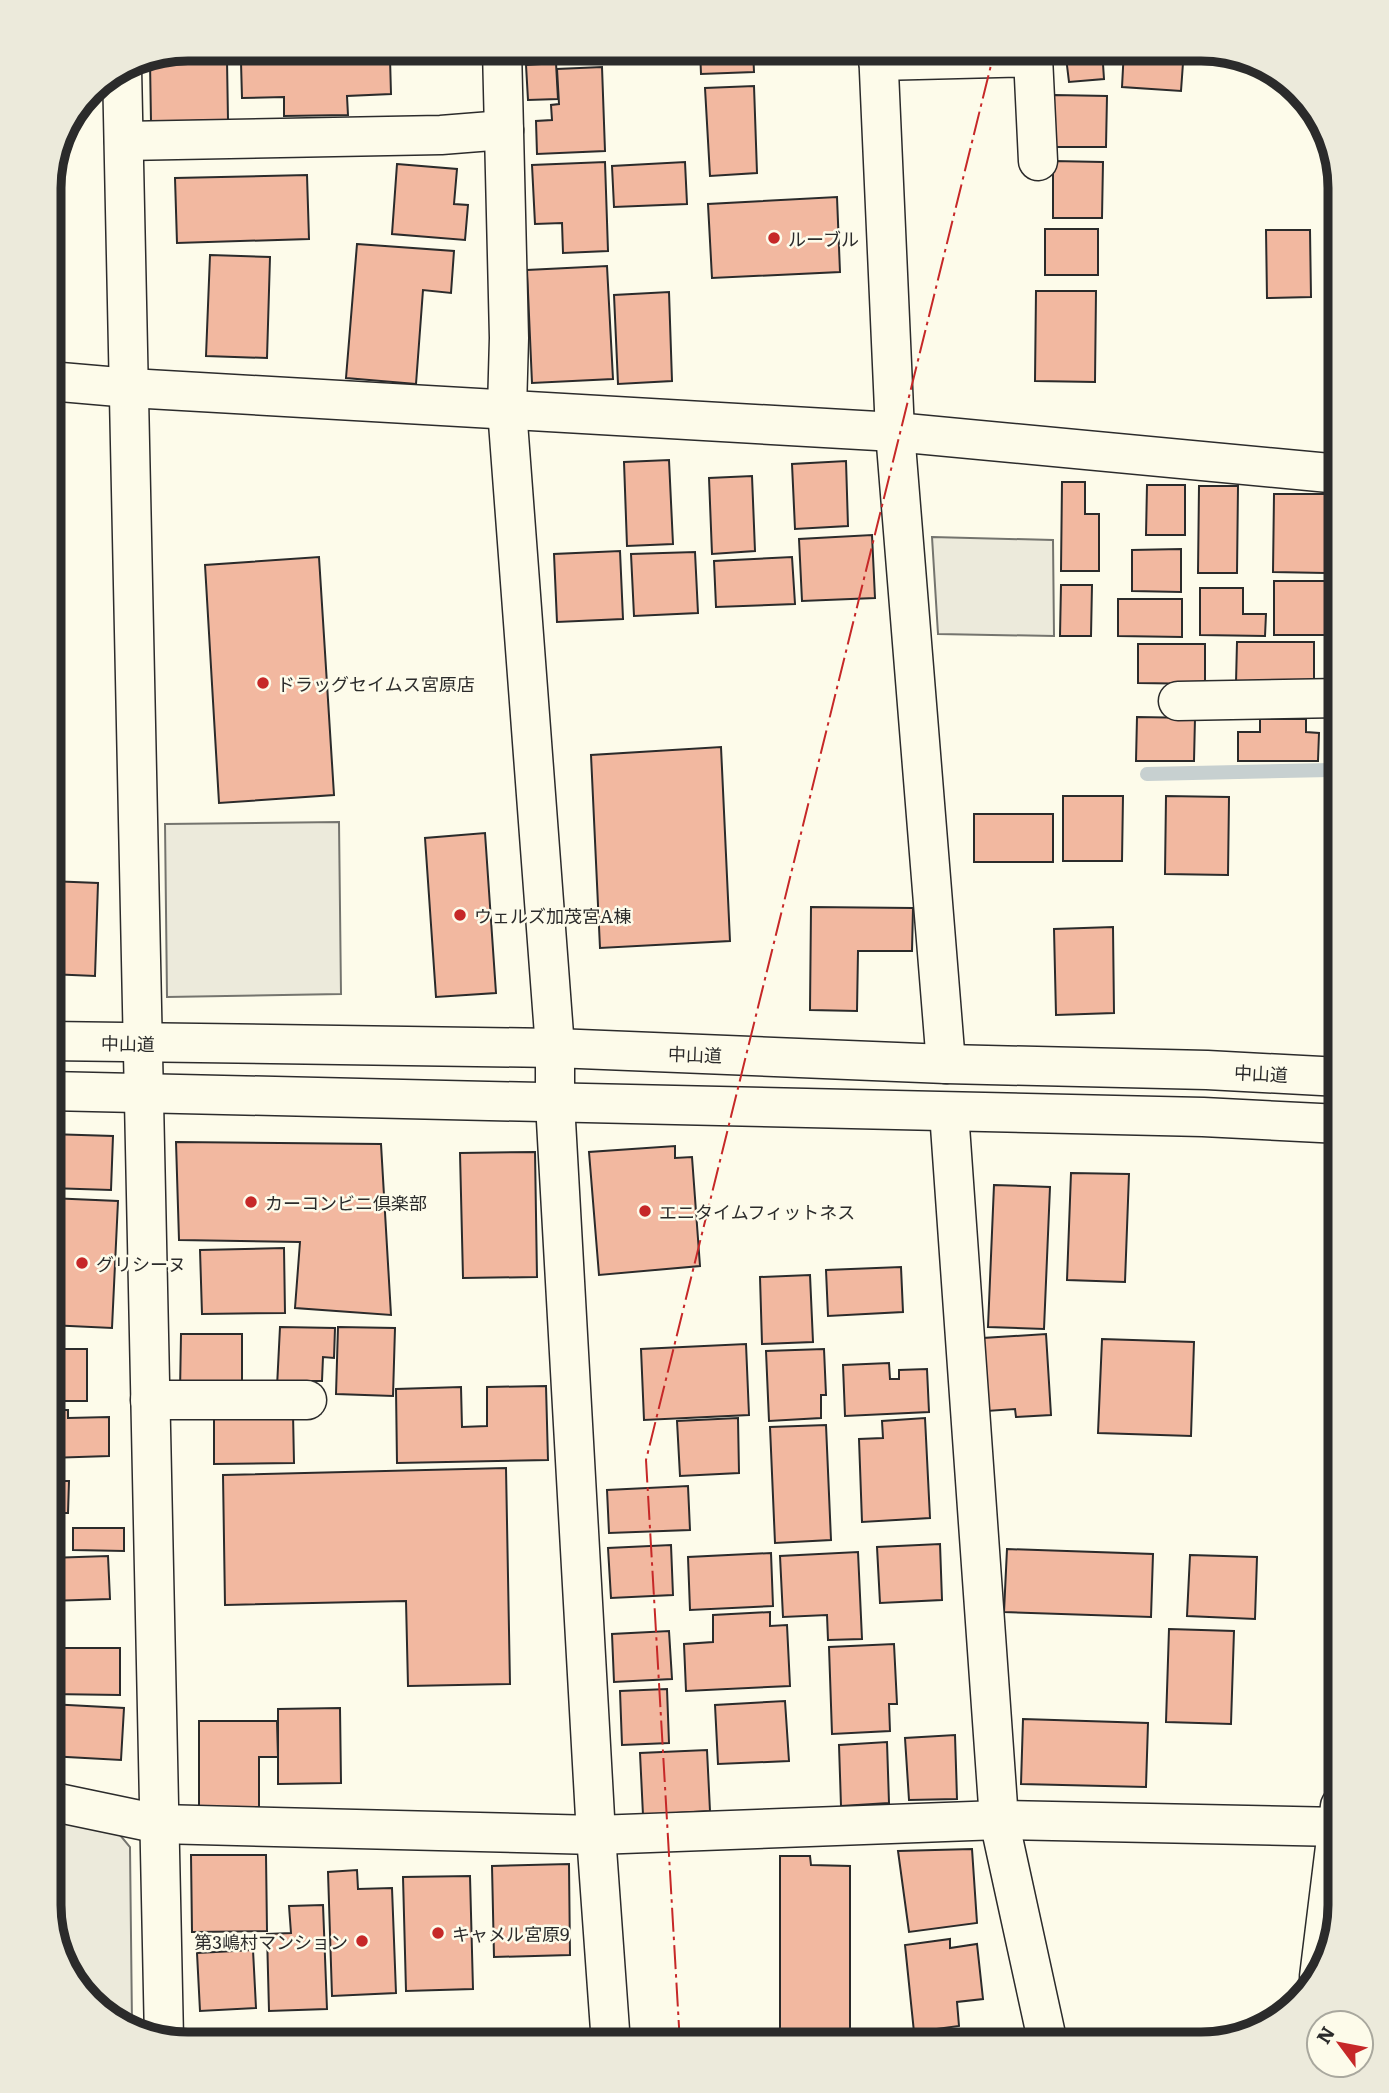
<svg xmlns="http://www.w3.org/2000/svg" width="1389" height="2093" font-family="Literata,'Noto Sans JP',serif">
<rect width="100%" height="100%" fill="#fdfbea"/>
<g fill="#eceadb" stroke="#74746e" stroke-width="2">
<path d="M 932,537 L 1053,540 L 1054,636 L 938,634 Z"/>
<path d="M 339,822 L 341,994 L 167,997 L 165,824 Z"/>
<path d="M 49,1819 L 115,1829 L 130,1847 L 132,2024 L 116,2023 L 67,1974 L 49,1905 Z"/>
</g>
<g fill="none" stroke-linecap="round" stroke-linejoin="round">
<path stroke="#c7d0d0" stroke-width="14" d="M 1147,774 L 1330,770"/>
</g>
<g fill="#f2b8a0" stroke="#2b2b2b" stroke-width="2">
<path d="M 567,49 L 634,49 L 567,52 Z"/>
<path d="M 700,49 L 753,49 L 754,72 L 701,74 Z"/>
<path d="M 1065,49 L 1102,49 L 1104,79 L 1069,82 Z"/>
<path d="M 1124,49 L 1184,49 L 1181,91 L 1122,87 Z"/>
<path d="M 390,58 L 391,94 L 347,96 L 348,115 L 284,116 L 284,97 L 242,98 L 241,62 Z"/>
<path d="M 227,60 L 228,120 L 151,122 L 150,62 Z"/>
<path d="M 556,63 L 558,99 L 528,100 L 526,65 Z"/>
<path d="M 602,67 L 605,151 L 537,154 L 536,121 L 552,120 L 551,105 L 559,104 L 557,69 Z"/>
<path d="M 754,86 L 757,173 L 710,176 L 705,88 Z"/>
<path d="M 1054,95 L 1107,96 L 1106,147 L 1054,147 Z"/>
<path d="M 1053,161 L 1103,162 L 1102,218 L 1053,218 Z"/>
<path d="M 605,162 L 608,251 L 563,253 L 562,223 L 535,224 L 532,165 Z"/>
<path d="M 685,162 L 687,204 L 614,207 L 612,166 Z"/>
<path d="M 397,164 L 457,169 L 454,204 L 468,205 L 465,240 L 392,234 Z"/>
<path d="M 307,175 L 309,239 L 177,243 L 175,178 Z"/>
<path d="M 837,197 L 840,272 L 712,278 L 708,204 Z"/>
<rect x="1045" y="229" width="53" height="46"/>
<path d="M 1266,230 L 1310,230 L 1311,297 L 1267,298 Z"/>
<path d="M 357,244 L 454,251 L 451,293 L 423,290 L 416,384 L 346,378 Z"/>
<path d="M 210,255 L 270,257 L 267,358 L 206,356 Z"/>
<path d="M 607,266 L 613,379 L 532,383 L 527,270 Z"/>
<path d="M 1036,291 L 1096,291 L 1095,382 L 1035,381 Z"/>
<path d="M 669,292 L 672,381 L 618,384 L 614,295 Z"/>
<path d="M 669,460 L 673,544 L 627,546 L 624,462 Z"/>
<path d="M 846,461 L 848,526 L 795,529 L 792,464 Z"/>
<path d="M 752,476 L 755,551 L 712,554 L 709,478 Z"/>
<path d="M 1062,482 L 1085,482 L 1085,514 L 1099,514 L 1099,571 L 1061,571 Z"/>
<path d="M 1147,485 L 1185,485 L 1185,535 L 1146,535 Z"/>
<path d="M 1199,486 L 1238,486 L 1237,573 L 1198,573 Z"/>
<path d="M 1274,494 L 1326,494 L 1325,573 L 1273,572 Z"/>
<path d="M 872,535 L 875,598 L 802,601 L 799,539 Z"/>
<path d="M 1181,549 L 1181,592 L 1132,591 L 1132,550 Z"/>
<path d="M 620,551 L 623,619 L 557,622 L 554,554 Z"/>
<path d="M 695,552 L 698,613 L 634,616 L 631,554 Z"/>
<path d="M 319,557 L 334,795 L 219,803 L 205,565 Z"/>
<path d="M 792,557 L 795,604 L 716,607 L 714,561 Z"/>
<rect x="1274" y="581" width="52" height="54"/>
<path d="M 1061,585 L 1092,585 L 1091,636 L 1060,636 Z"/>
<path d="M 1200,588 L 1243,588 L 1243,614 L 1266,614 L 1265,636 L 1200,635 Z"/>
<path d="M 1118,599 L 1182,599 L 1182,637 L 1118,636 Z"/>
<path d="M 1237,642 L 1314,642 L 1314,683 L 1236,683 Z"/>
<path d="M 1138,644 L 1205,644 L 1205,684 L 1138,683 Z"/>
<path d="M 1137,717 L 1195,718 L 1194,761 L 1136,761 Z"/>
<path d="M 1260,719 L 1306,719 L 1306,732 L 1319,733 L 1318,761 L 1238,761 L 1238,732 L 1260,732 Z"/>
<path d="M 721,747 L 730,941 L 600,948 L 591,755 Z"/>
<path d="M 1063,796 L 1123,796 L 1122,861 L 1063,861 Z"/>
<path d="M 1166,796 L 1229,797 L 1228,875 L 1165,874 Z"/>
<rect x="974" y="814" width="79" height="48"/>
<path d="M 485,833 L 496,993 L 436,997 L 425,838 Z"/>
<path d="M 49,881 L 98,883 L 95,976 L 49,974 Z"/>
<path d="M 811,907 L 913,908 L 912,951 L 858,951 L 857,1011 L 810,1010 Z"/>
<path d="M 1113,927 L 1114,1013 L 1056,1015 L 1054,929 Z"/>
<path d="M 49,1134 L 113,1136 L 111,1190 L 49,1188 Z"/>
<path d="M 176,1142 L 381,1144 L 391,1315 L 295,1308 L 300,1242 L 179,1240 Z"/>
<path d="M 675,1146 L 675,1158 L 692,1157 L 700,1266 L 599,1275 L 589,1152 Z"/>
<path d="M 535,1152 L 537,1277 L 463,1278 L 460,1153 Z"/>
<path d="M 1071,1173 L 1129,1174 L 1125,1282 L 1067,1280 Z"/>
<path d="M 994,1185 L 1050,1187 L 1044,1329 L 988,1327 Z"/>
<path d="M 49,1198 L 118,1201 L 112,1328 L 49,1325 Z"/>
<path d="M 284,1248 L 285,1313 L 202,1314 L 200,1250 Z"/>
<path d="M 901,1267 L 903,1312 L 828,1316 L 826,1270 Z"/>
<path d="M 810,1275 L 813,1342 L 762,1344 L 760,1277 Z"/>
<path d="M 280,1327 L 335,1328 L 334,1358 L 323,1357 L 322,1381 L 301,1381 L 277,1387 Z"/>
<path d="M 338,1327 L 395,1328 L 393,1396 L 336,1394 Z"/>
<path d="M 181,1334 L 242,1334 L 242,1391 L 180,1392 Z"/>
<path d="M 1046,1334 L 1051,1415 L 1016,1417 L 1015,1409 L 987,1411 L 983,1338 Z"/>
<path d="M 1102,1339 L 1194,1342 L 1191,1436 L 1098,1433 Z"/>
<path d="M 746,1344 L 749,1415 L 644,1420 L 641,1349 Z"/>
<rect x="49" y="1349" width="38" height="52"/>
<path d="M 824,1349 L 826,1395 L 821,1395 L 821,1418 L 769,1421 L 766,1351 Z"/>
<path d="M 889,1363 L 890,1379 L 899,1379 L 899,1370 L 927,1369 L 929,1412 L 845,1416 L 843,1365 Z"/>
<path d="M 546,1386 L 548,1460 L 397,1463 L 396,1389 L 461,1387 L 462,1427 L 487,1426 L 487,1387 Z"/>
<path d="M 49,1410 L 68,1410 L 68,1418 L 109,1417 L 109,1456 L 49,1458 Z"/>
<path d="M 293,1413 L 294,1463 L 214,1464 L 214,1414 Z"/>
<path d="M 738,1418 L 739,1473 L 680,1476 L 677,1421 Z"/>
<path d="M 925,1418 L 930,1518 L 862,1522 L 859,1439 L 883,1438 L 882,1421 Z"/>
<path d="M 826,1425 L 831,1540 L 775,1543 L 770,1427 Z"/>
<path d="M 506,1468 L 510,1684 L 408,1686 L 406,1601 L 225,1605 L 223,1475 Z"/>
<path d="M 49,1481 L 69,1481 L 68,1513 L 53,1513 L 52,1546 L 49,1546 Z"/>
<path d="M 688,1486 L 690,1530 L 609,1533 L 607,1490 Z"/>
<path d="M 73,1528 L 124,1528 L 124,1551 L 73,1550 Z"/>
<path d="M 940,1544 L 942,1600 L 880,1603 L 877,1547 Z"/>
<path d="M 671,1545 L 673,1595 L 611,1598 L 608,1548 Z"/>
<path d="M 1007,1549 L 1153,1554 L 1151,1617 L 1004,1612 Z"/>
<path d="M 858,1552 L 862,1639 L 828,1640 L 827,1615 L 783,1617 L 780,1556 Z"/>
<path d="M 771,1553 L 773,1606 L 690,1610 L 688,1557 Z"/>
<path d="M 1190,1555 L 1257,1557 L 1255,1619 L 1187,1616 Z"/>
<path d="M 108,1556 L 110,1599 L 49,1601 L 49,1558 Z"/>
<path d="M 770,1612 L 770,1626 L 787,1625 L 790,1686 L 686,1691 L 684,1644 L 713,1642 L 713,1615 Z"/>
<path d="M 1169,1629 L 1234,1631 L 1231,1724 L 1166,1722 Z"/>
<path d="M 669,1631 L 672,1679 L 614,1682 L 612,1634 Z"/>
<path d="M 894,1644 L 897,1704 L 889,1704 L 890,1731 L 832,1734 L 829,1647 Z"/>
<path d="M 50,1648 L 120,1648 L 120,1695 L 50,1694 Z"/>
<path d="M 667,1689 L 669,1743 L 622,1745 L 620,1691 Z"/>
<path d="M 785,1701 L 789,1761 L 718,1764 L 715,1705 Z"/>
<path d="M 49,1704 L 124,1708 L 121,1760 L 49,1756 Z"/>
<path d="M 340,1708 L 341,1783 L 278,1784 L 278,1709 Z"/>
<path d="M 1023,1719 L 1148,1723 L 1146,1787 L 1021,1784 Z"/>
<path d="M 199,1721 L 277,1721 L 278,1757 L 259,1757 L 259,1807 L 199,1807 Z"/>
<path d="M 955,1735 L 957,1799 L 909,1800 L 905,1738 Z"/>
<path d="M 887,1742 L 889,1803 L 841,1806 L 839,1745 Z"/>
<path d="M 707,1750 L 710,1811 L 643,1815 L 640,1753 Z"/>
<path d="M 972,1849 L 977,1923 L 909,1932 L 898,1851 Z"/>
<path d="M 191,1855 L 266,1855 L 267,1931 L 192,1932 Z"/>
<path d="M 780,1856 L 810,1856 L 811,1865 L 850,1866 L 850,2032 L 780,2032 Z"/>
<path d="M 569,1864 L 570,1955 L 494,1957 L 492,1866 Z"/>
<path d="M 357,1870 L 358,1889 L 392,1888 L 396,1993 L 332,1996 L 328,1872 Z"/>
<path d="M 470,1876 L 473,1989 L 406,1991 L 403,1877 Z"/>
<path d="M 323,1905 L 327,2009 L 269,2011 L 267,1934 L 291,1933 L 289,1906 Z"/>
<path d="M 950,1939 L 950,1948 L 977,1944 L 983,1999 L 957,2002 L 959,2026 L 914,2032 L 905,1945 Z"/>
<path d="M 253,1950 L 256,2008 L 200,2011 L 197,1953 Z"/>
<path d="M 843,2039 L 844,2044 L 786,2043 Z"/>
</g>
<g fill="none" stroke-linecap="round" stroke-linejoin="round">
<g stroke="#2b2b2b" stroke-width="41">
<g id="minor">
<path d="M 502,49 L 509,338 L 507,409 L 555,1048 L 555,1103 L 596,1835 L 611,2044"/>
<path d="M 878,49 L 895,432 L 946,1064"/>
<path d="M 878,61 L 1033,57 L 1038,161"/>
<path d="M 122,68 L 164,2039"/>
<path d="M 124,141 L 441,135 L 504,130"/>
<path d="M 49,381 L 130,388 L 895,432 L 1340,474"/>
<path d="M 1178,701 L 1340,698"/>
<path d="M 949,1112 L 999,1820 L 1048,2044"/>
<path d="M 150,1400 L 307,1400"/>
<path d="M 49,1801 L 159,1824 L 596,1835 L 999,1820 L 1340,1827"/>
<path d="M 1319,1977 L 1340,1806"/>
</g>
</g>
<g stroke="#2b2b2b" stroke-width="41">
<g id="highway">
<path d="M 49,1041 L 555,1048 L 946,1064 L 1207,1070 L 1340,1077"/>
<path d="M 49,1091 L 1203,1117 L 1340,1124"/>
</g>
</g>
<use href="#minor" stroke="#fdfbea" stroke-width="38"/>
<use href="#highway" stroke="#fdfbea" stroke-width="38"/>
<path stroke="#c62828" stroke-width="2" stroke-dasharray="24 5 3.5 5" stroke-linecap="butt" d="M 680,2044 L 646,1460 L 995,49"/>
</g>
<g fill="#c62828" stroke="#fdfbea" stroke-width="2.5">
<circle cx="774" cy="238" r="7"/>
<circle cx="263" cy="683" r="7"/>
<circle cx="460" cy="915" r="7"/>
<circle cx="251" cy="1202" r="7"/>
<circle cx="645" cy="1211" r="7"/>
<circle cx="82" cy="1263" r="7"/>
<circle cx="438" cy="1933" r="7"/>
<circle cx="362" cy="1941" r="7"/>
</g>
<g text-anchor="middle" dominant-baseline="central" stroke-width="5" stroke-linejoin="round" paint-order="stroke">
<g font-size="18" fill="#2b2b2b" stroke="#fdfbea" text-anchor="start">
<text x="788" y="238">ルーブル</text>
<text x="277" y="683">ドラッグセイムス宮原店</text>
<text x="474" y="915">ウェルズ加茂宮A棟</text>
<text x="265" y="1202">カーコンビニ倶楽部</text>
<text x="659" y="1211">エニタイムフィットネス</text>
<text x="96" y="1263">グリシーヌ</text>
<text x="452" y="1933">キャメル宮原9</text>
<text x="348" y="1941" text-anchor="end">第3嶋村マンション</text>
</g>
<g font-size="18" fill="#2b2b2b" stroke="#fdfbea">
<text transform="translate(128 1043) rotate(1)">中山道</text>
<text transform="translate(695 1054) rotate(2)">中山道</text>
<text transform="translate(1261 1073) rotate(3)">中山道</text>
</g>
</g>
<path d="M0 0H1389V2093H0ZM188 61H1201A127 127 0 0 1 1328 188V1905A127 127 0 0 1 1201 2032H188A127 127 0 0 1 61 1905V188A127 127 0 0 1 188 61Z" fill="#eceadb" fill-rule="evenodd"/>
<path fill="none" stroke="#2b2b2b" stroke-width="9" d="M188 61H1201A127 127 0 0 1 1328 188V1905A127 127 0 0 1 1201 2032H188A127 127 0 0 1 61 1905V188A127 127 0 0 1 188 61Z"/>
<g transform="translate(1340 2044) rotate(302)"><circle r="33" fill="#fdfbea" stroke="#a9a89e" stroke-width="2"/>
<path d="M0-5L12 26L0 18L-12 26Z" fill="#c62828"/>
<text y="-10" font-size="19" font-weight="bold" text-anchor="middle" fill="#2b2b2b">N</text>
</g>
</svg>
